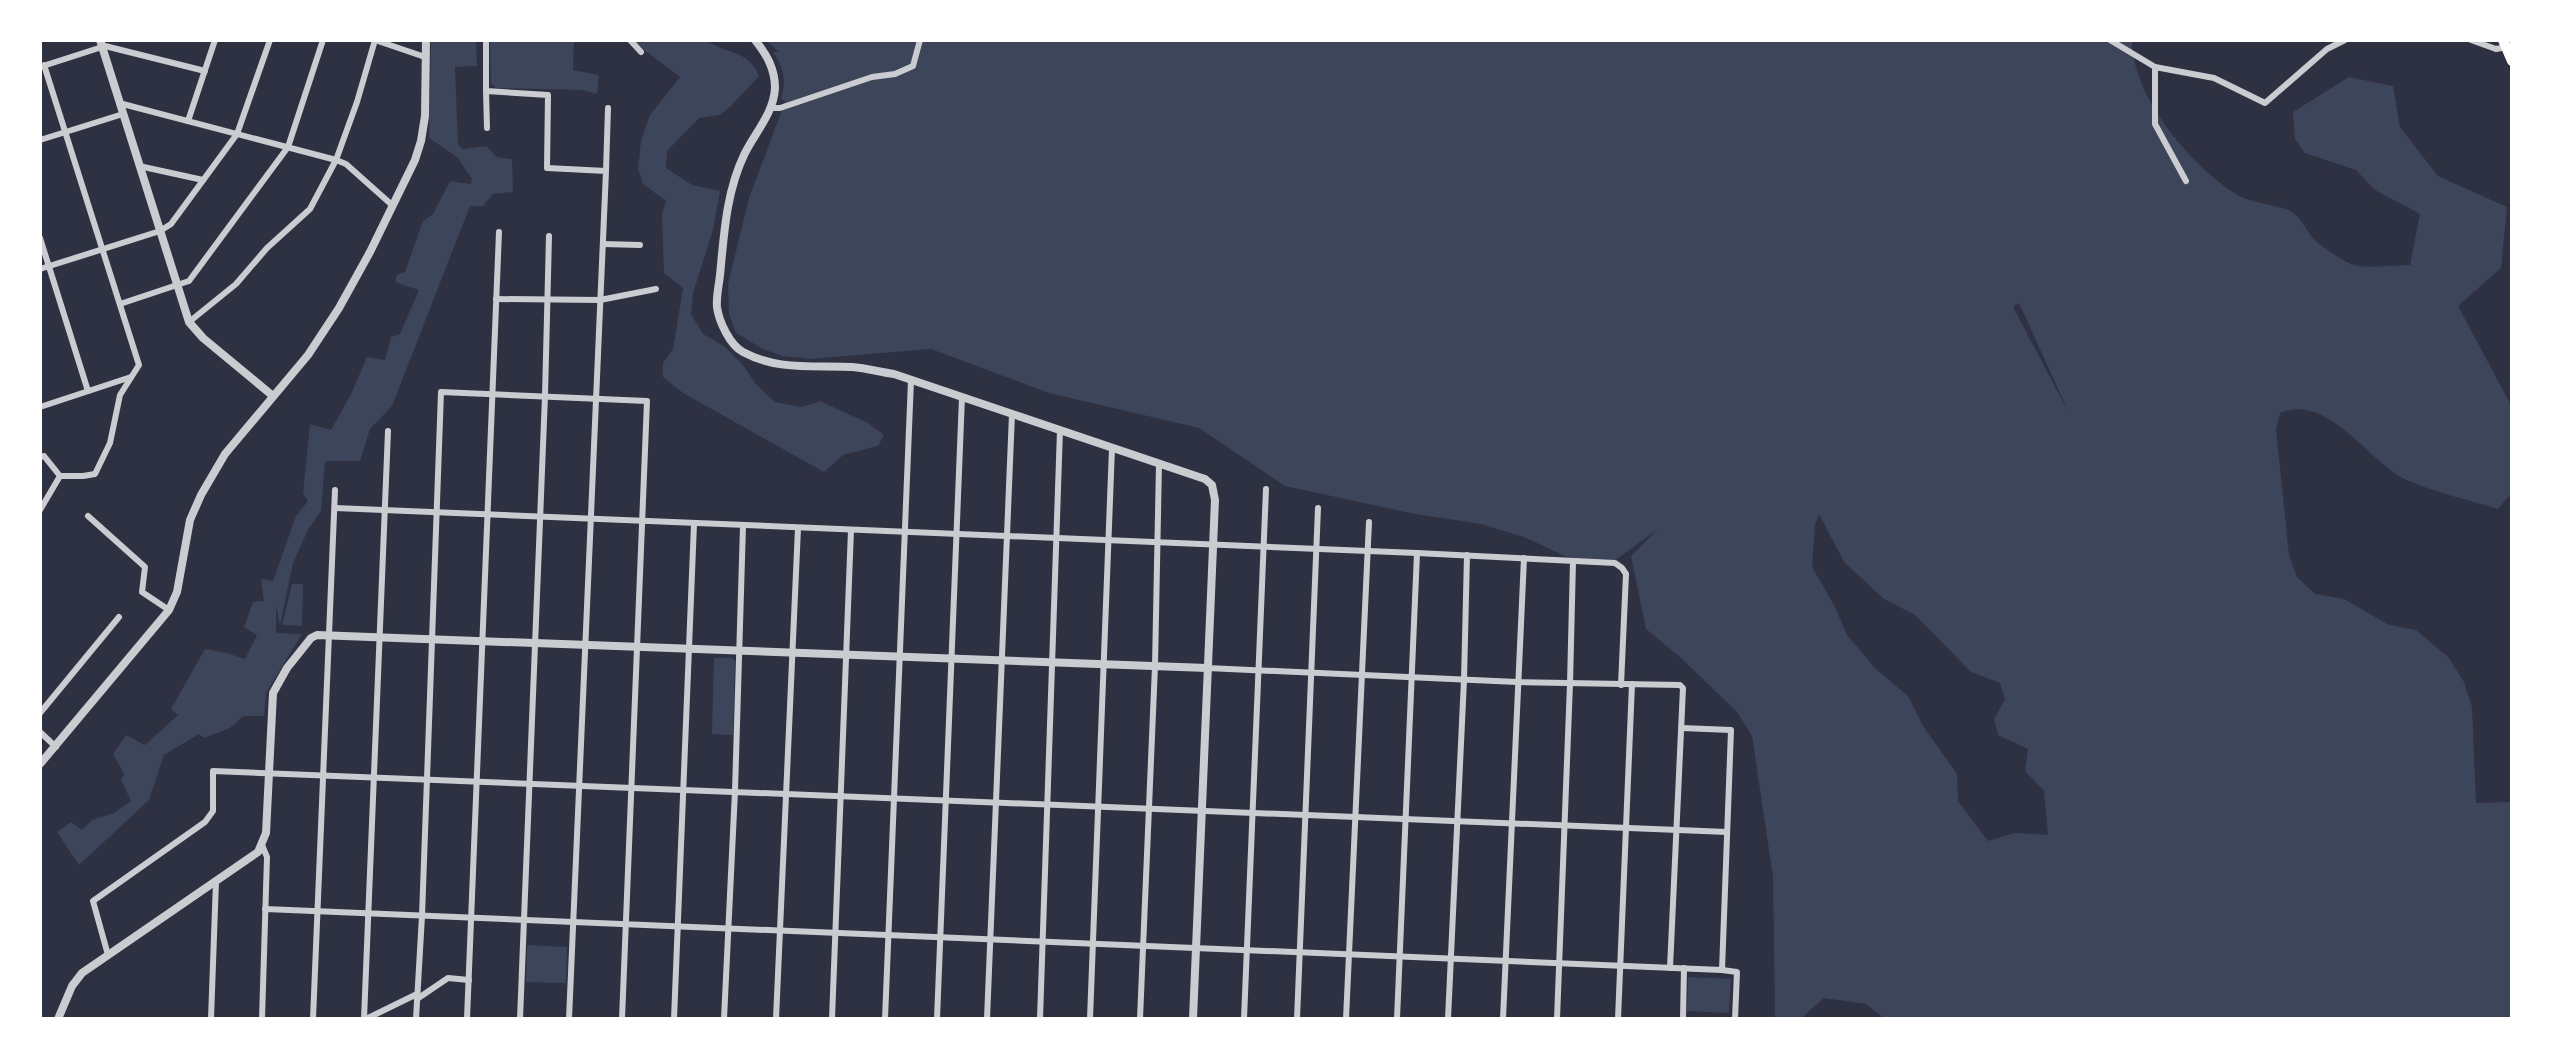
<svg xmlns="http://www.w3.org/2000/svg" width="2552" height="1059" font-family="Lato,sans-serif">
<rect width="100%" height="100%" fill="#2d3142"/>
<g fill="#3c4559" fill-rule="evenodd">
<path d="M 431,40 L 476,40 L 477,66 L 455,67 L 458,144 L 463,149 L 487,146 L 496,157 L 512,159 L 513,192 L 493,194 L 483,206 L 470,206 L 392,406 L 370,429 L 360,461 L 325,461 L 321,511 L 308,530 L 293,563 L 280,625 L 276,606 L 276,633 L 302,634 L 266,693 L 264,716 L 243,716 L 230,728 L 204,738 L 199,734 L 164,755 L 149,800 L 79,865 L 57,832 L 71,822 L 82,830 L 92,820 L 114,813 L 131,801 L 121,780 L 124,774 L 113,754 L 126,735 L 145,745 L 178,715 L 171,709 L 205,649 L 227,653 L 245,659 L 257,635 L 244,627 L 253,602 L 264,601 L 261,579 L 273,581 L 296,516 L 308,501 L 303,493 L 310,424 L 331,430 L 351,394 L 367,357 L 385,360 L 391,337 L 400,334 L 419,290 L 395,282 L 397,275 L 405,272 L 423,221 L 433,214 L 450,181 L 471,184 L 472,179 L 457,157 L 429,138 Z"/>
<path d="M 490,40 L 574,40 L 573,70 L 599,75 L 597,94 L 583,90 L 496,88 L 491,83 Z"/>
<path d="M 631,40 L 706,40 C 727,55 748,49 759,76 L 730,107 L 720,115 L 699,118 L 667,151 L 666,168 L 692,185 L 720,191 L 713,230 L 693,293 L 691,314 L 703,334 L 724,346 L 743,365 L 755,383 L 775,402 L 802,407 L 820,401 L 868,423 L 884,435 L 878,446 L 843,455 L 824,472 L 683,393 L 663,377 L 663,363 L 673,349 L 683,288 L 664,273 L 662,214 L 666,201 L 643,184 L 638,169 L 641,141 L 650,115 L 680,77 Z"/>
<path d="M 765,40 L 2132,40 C 2132,96 2190,165 2236,194 C 2251,204 2282,205 2292,212 C 2302,218 2307,233 2316,241 C 2325,249 2340,259 2351,264 C 2362,269 2396,265 2410,265 L 2420,214 L 2375,190 L 2356,170 L 2305,153 L 2295,139 L 2293,112 L 2349,77 L 2393,86 L 2400,127 L 2438,176 L 2507,207 L 2501,268 L 2458,306 L 2512,407 L 2512,492 L 2498,509 C 2469,500 2437,493 2409,481 C 2369,464 2329,392 2280,413 L 2276,429 L 2289,555 L 2297,577 L 2315,594 L 2344,599 L 2389,625 L 2416,630 L 2449,658 L 2464,682 L 2472,707 L 2476,803 L 2512,802 L 2512,1019 L 1885,1019 L 1866,1004 L 1824,998 L 1800,1019 L 1775,1019 L 1773,877 L 1752,736 L 1737,712 L 1681,658 L 1646,629 L 1631,556 L 1658,529 L 1613,562 L 1587,563 L 1565,556 L 1524,537 L 1481,524 L 1415,514 L 1285,486 L 1199,428 L 1049,393 L 931,349 L 810,359 L 782,356 L 761,348 L 736,333 L 729,314 L 728,284 L 749,198 L 785,102 L 781,98 C 787,80 783,67 773,52 L 779,52 ZM 2019,303 L 2069,413 L 2013,307 ZM 1819,514 L 1844,562 L 1884,599 L 1915,615 L 1971,672 L 2000,683 L 2005,699 L 1994,719 L 1998,735 L 2028,749 L 2025,771 L 2044,791 L 2048,835 L 2014,833 L 1988,841 L 1958,801 L 1957,774 L 1923,726 L 1908,696 L 1876,669 L 1847,635 L 1834,605 L 1812,567 L 1815,525 Z"/>
<path d="M 292,584 L 303,584 L 302,626 L 282,625 Z"/>
<path d="M 714,658 L 732,658 L 735,661 L 733,735 L 712,734 Z"/>
<path d="M 527,945 L 567,947 L 566,983 L 526,982 Z"/>
<path d="M 1688,977 L 1731,979 L 1729,1013 L 1687,1011 Z"/>
</g>
<g fill="none" stroke-linecap="round" stroke-linejoin="round">
<g stroke="#caccd0" stroke-width="6">
<path d="M 375,40 L 425,57"/>
<path d="M 486,40 L 486,91 L 548,95 L 547,168 L 606,171 L 569,1019"/>
<path d="M 630,40 L 641,52"/>
<path d="M 2110,40 L 2155,67 L 2214,78 L 2265,103 L 2327,49 L 2345,40"/>
<path d="M 2471,40 L 2496,49 L 2512,46"/>
<path d="M 101,45 L 205,71"/>
<path d="M 40,67 L 102,47"/>
<path d="M 2155,67 L 2155,124 L 2186,181"/>
<path d="M 486,91 L 487,128"/>
<path d="M 119,103 L 336,160 L 346,164 L 392,205"/>
<path d="M 771,108 L 780,108 L 872,77 L 895,74 L 913,66 L 920,40"/>
<path d="M 188,121 L 215,40"/>
<path d="M 40,140 L 123,114"/>
<path d="M 139,166 L 203,180"/>
<path d="M 606,171 L 608,108"/>
<path d="M 40,238 L 88,391"/>
<path d="M 603,244 L 640,245"/>
<path d="M 40,269 L 160,231 L 171,224 L 237,134 L 270,40"/>
<path d="M 496,299 L 600,300 L 656,289"/>
<path d="M 120,304 L 189,281 L 288,147 L 323,40"/>
<path d="M 189,322 L 236,284 L 267,248 L 310,209 L 336,160 L 357,102 L 375,40"/>
<path d="M 40,407 L 131,377"/>
<path d="M 40,457 L 44,456 L 60,476"/>
<path d="M 335,508 L 1417,553 L 1397,1019"/>
<path d="M 40,510 L 60,476 L 83,476 L 95,474 L 110,443 L 120,395 L 139,365 L 44,65"/>
<path d="M 88,516 L 145,567 L 142,592 L 169,610"/>
<path d="M 1417,553 L 1615,563 L 1622,568 L 1626,574 L 1621,685"/>
<path d="M 1207,668 L 1517,682 L 1680,685 L 1683,688 L 1670,968"/>
<path d="M 40,713 L 119,617"/>
<path d="M 40,732 L 56,747"/>
<path d="M 265,909 L 1722,970 L 1731,730 L 1682,728"/>
<path d="M 108,955 L 93,901 L 205,822 L 213,811 L 213,771 L 1727,832"/>
<path d="M 1722,970 L 1737,972 L 1735,1019"/>
<path d="M 417,999 L 448,978 L 469,980"/>
<path d="M 211,1019 L 216,881"/>
<path d="M 262,1019 L 267,857 L 262,845"/>
<path d="M 313,1019 L 335,490"/>
<path d="M 364,1019 L 388,431"/>
<path d="M 366,1019 L 417,994"/>
<path d="M 416,1019 L 422,916 L 441,392 L 647,401 L 622,1019"/>
<path d="M 467,1019 L 499,232"/>
<path d="M 520,1019 L 545,396 L 549,236"/>
<path d="M 674,1019 L 694,524"/>
<path d="M 724,1019 L 735,791 L 743,526"/>
<path d="M 776,1019 L 798,528"/>
<path d="M 832,1019 L 851,530"/>
<path d="M 885,1019 L 911,380"/>
<path d="M 937,1019 L 962,397"/>
<path d="M 987,1019 L 1012,414"/>
<path d="M 1040,1019 L 1060,430"/>
<path d="M 1090,1019 L 1112,448"/>
<path d="M 1140,1019 L 1155,666 L 1159,464"/>
<path d="M 1244,1019 L 1266,489"/>
<path d="M 1297,1019 L 1318,508"/>
<path d="M 1346,1019 L 1369,522"/>
<path d="M 1448,1019 L 1464,680 L 1467,555"/>
<path d="M 1503,1019 L 1524,558"/>
<path d="M 1557,1019 L 1570,684 L 1573,561"/>
<path d="M 1618,1019 L 1632,684"/>
<path d="M 1683,1019 L 1684,968"/>
</g>
<g stroke="#caccd0" stroke-width="8">
<path d="M 100,40 L 189,322 L 203,338 L 273,396"/>
<path d="M 755,40 C 767,55 775,69 775,88 C 774,113 754,134 744,155 C 726,193 724,235 720,275 C 719,285 716,297 717,307 C 719,322 730,345 743,352 C 778,371 814,365 852,367 C 866,368 880,372 894,374 L 1205,479 L 1212,485 L 1215,500 L 1193,1019"/>
<path d="M 40,764 L 169,610 L 177,592 L 190,520 L 201,495 L 225,454 L 308,355 L 339,308 L 370,252 L 415,160 L 421,141 L 425,116 L 426,40"/>
<path d="M 58,1019 L 72,986 L 82,973 L 258,852 L 266,833 L 273,693 L 287,668 L 311,638 L 317,635 L 1207,668"/>
</g>
<path stroke="#fff" stroke-width="10" d="M 2503,40 L 2512,61"/>
</g>
<rect width="2552" height="1059" fill="none" stroke="#ffffff" stroke-width="84"/>
</svg>
